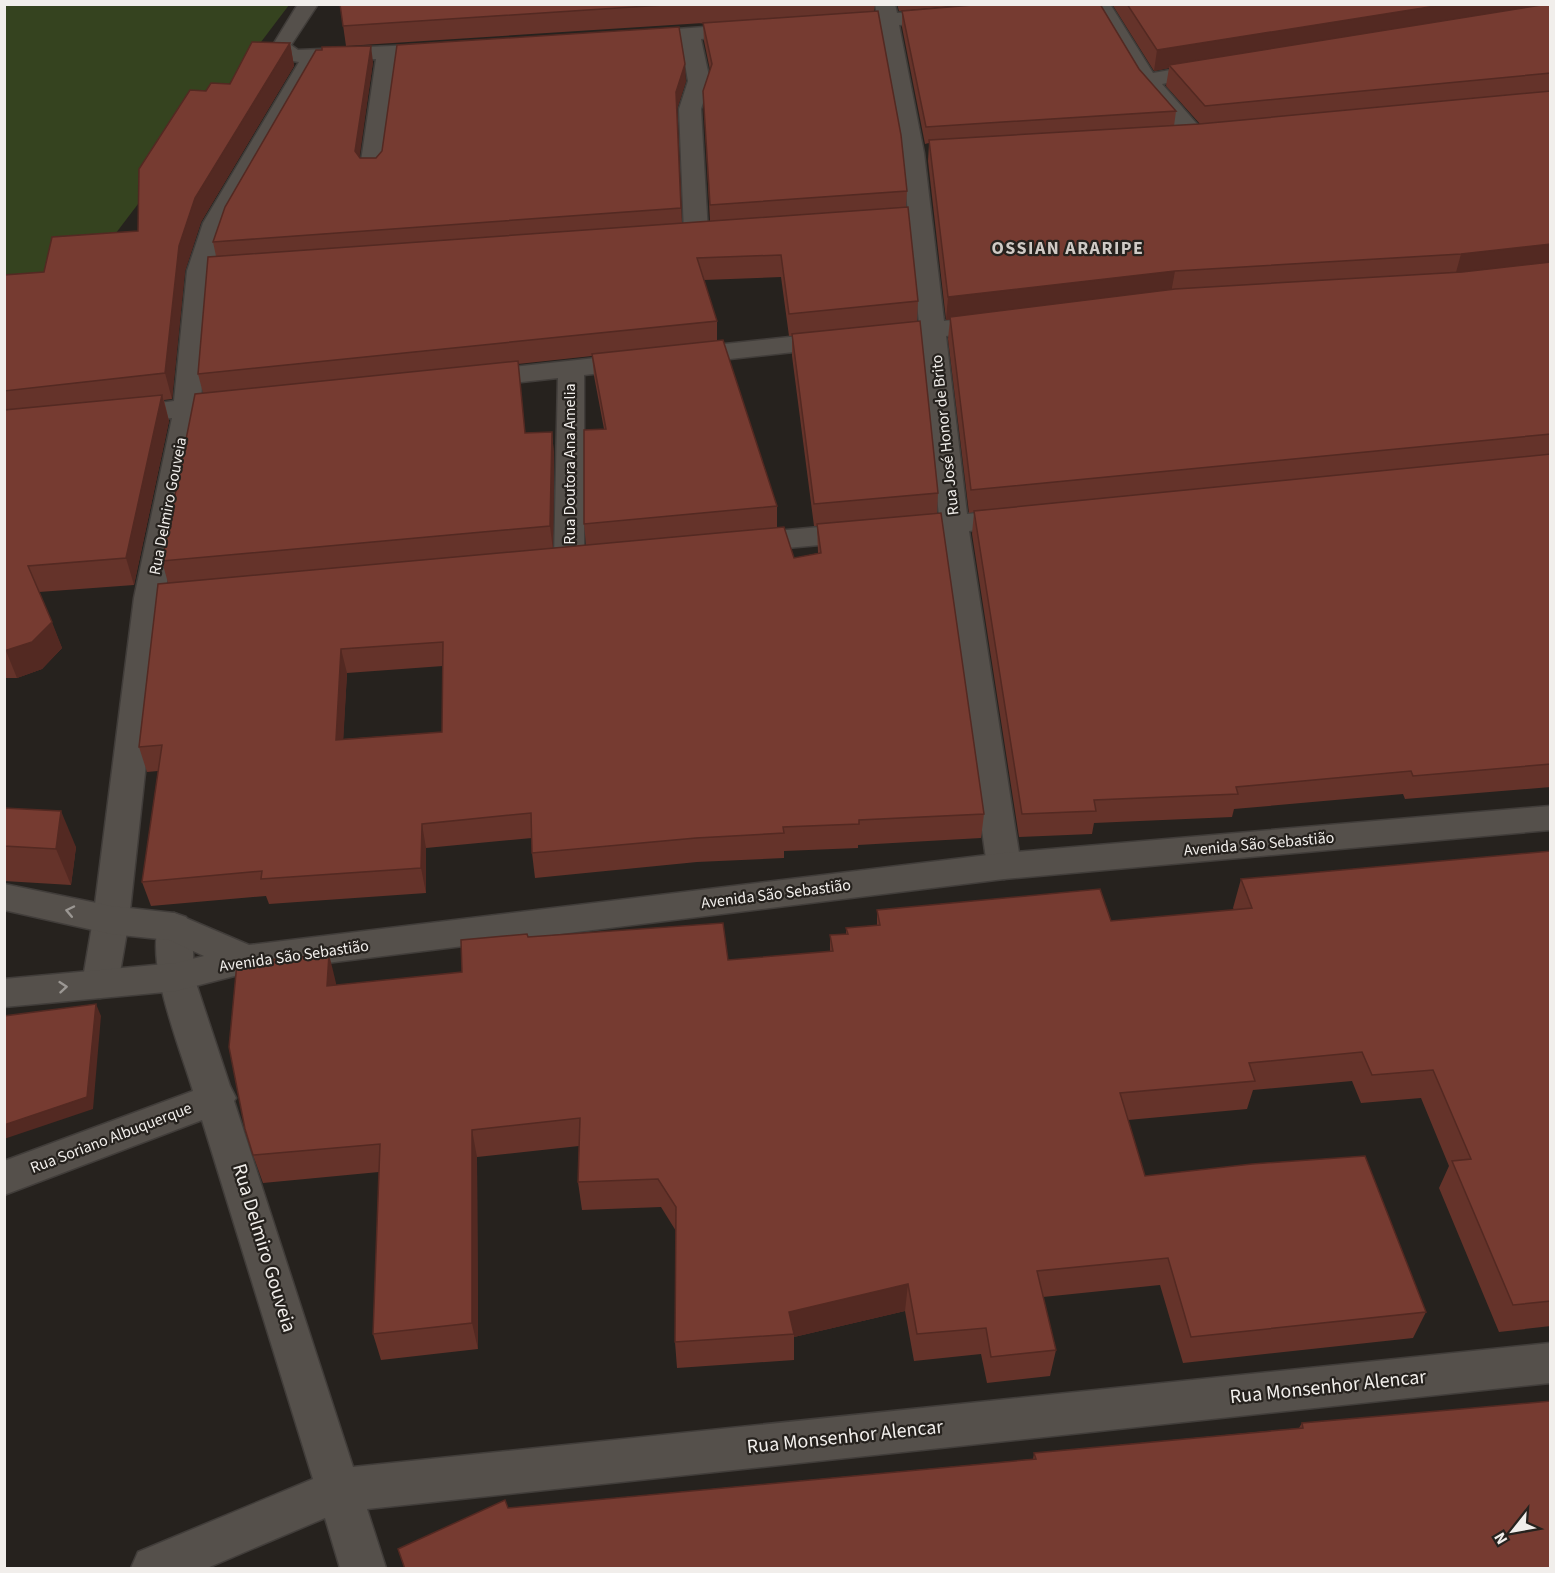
<svg xmlns="http://www.w3.org/2000/svg" width="1555" height="1573" font-family="'Source Sans 3',sans-serif">
<rect width="100%" height="100%" fill="#26221e"/>
<path fill="#35431f" d="M 5,5 L 289,5 L 50,320 L 5,324 Z"/>
<g fill="none" stroke-linecap="round" stroke-linejoin="round">
<g stroke="#413d3a" stroke-width="3">
<g id="minor">
<path d="M 298,4 L 318,4 L 291,45 L 298,50 L 439,44 L 446,46 L 449,50 L 446,54 L 397,58 L 382,168 L 379,173 L 363,173 L 360,168 L 376,59 L 320,61 L 227,223 L 211,271 L 201,399 L 235,395 L 244,397 L 248,403 L 244,409 L 199,415 L 166,587 L 202,584 L 213,587 L 217,594 L 213,601 L 163,607 L 129,920 L 118,984 L 113,994 L 100,998 L 87,994 L 82,984 L 93,920 L 134,598 L 172,418 L 123,423 L 114,421 L 110,415 L 114,409 L 174,401 L 187,271 L 203,223 L 299,62 L 287,60 L 271,48 Z"/>
<path d="M 875,4 L 895,4 L 897,13 L 947,10 L 954,12 L 957,16 L 954,20 L 947,22 L 899,25 L 924,153 L 944,321 L 993,315 L 1002,318 L 1006,323 L 1002,328 L 946,336 L 967,514 L 1017,509 L 1027,512 L 1031,518 L 1027,524 L 969,531 L 1021,866 L 1016,875 L 1004,879 L 992,875 L 987,866 L 941,534 L 743,552 L 733,549 L 729,543 L 733,537 L 743,534 L 939,516 L 921,338 L 584,375 L 584,559 L 579,566 L 569,568 L 559,566 L 554,559 L 558,378 L 475,387 L 466,385 L 462,379 L 466,373 L 475,371 L 919,323 L 902,153 L 879,27 L 834,30 L 827,28 L 824,24 L 827,20 L 877,15 Z"/>
<path d="M 1090,4 L 1110,4 L 1153,73 L 1211,63 L 1218,65 L 1222,69 L 1218,73 L 1162,84 L 1203,131 L 1206,136 L 1203,141 L 1187,141 L 1139,85 Z"/>
<path d="M 747,24 L 754,26 L 757,30 L 754,34 L 701,39 L 710,81 L 701,109 L 708,233 L 704,238 L 688,238 L 684,233 L 679,109 L 688,81 L 681,41 L 634,44 L 627,42 L 624,38 L 627,34 L 634,32 Z"/>
<path d="M 174,913 L 186,917 L 192,927 L 194,977 L 230,1086 L 236,1098 L 234,1101 L 353,1467 L 1550,1343 L 1550,1383 L 367,1509 L 386,1568 L 340,1568 L 325,1518 L 207,1568 L 131,1568 L 138,1552 L 313,1479 L 202,1120 L 4,1195 L 4,1161 L 193,1091 C 181,1050 141,955 162,917 Z"/>
</g>
</g>
<g stroke="#413d3a" stroke-width="3">
<path id="tertiary" d="M 1550,806 L 1550,830 L 1004,879 L 246,973 L 176,991 L 4,1007 L 4,979 L 176,963 L 204,956 L 169,940 L 111,934 L 4,910 L 4,884 L 111,906 L 174,913 L 249,945 L 1004,853 Z"/>
</g>
<use href="#minor" fill="#55504b" fill-rule="evenodd"/>
<use href="#tertiary" fill="#55504b" fill-rule="evenodd"/>
</g>
<g fill="#65332a" fill-rule="evenodd">
<path d="M 340,4 L 875,4 L 874,11 L 907,191 L 906,207 L 918,301 L 917,321 L 938,493 L 937,514 L 984,814 L 981,838 L 858,845 L 858,848 L 784,851 L 784,858 L 697,862 L 535,878 L 532,853 L 532,838 L 426,848 L 426,893 L 269,904 L 266,896 L 151,906 L 142,882 L 158,771 L 147,772 L 139,747 L 168,583 L 162,561 L 203,393 L 198,374 L 216,256 L 213,242 L 373,62 L 359,157 L 360,158 L 376,158 L 686,81 L 677,109 L 682,223 L 710,221 L 703,91 L 710,70 L 704,41 L 703,23 L 750,20 L 346,46 ZM 781,277 L 789,336 L 792,336 L 792,356 L 814,526 L 817,526 L 818,553 L 794,558 L 777,528 L 777,506 L 717,341 L 717,321 L 704,280 ZM 592,356 L 594,376 L 604,429 L 584,524 L 586,545 L 553,548 L 554,455 L 552,432 L 525,433 L 518,364 ZM 443,666 L 442,732 L 343,739 L 347,673 Z"/>
<path d="M 897,4 L 975,4 L 899,11 Z"/>
<path d="M 1112,4 L 1551,4 L 1551,787 L 1405,799 L 1403,794 L 1234,809 L 1232,817 L 1094,823 L 1092,834 L 1019,837 L 972,534 L 974,512 L 969,513 L 948,339 L 950,319 L 946,320 L 928,161 L 929,143 L 925,144 L 902,27 L 902,11 L 1139,69 L 1176,111 L 1174,126 L 1200,124 L 1166,86 L 1169,68 L 1154,71 Z"/>
<path d="M 290,43 L 294,66 L 201,222 L 185,271 L 172,399 L 164,400 L 169,421 L 134,585 L 39,592 L 62,648 L 42,669 L 17,678 L 4,678 L 4,275 L 44,272 L 138,231 L 206,91 L 230,84 Z"/>
<path d="M 4,808 L 76,847 L 71,885 L 4,881 Z"/>
<path d="M 1551,851 L 1551,1326 L 1499,1332 L 1439,1188 L 1449,1166 L 1421,1098 L 1361,1103 L 1352,1081 L 1253,1090 L 1247,1109 L 1128,1120 L 1145,1176 L 1426,1312 L 1413,1338 L 1183,1363 L 1160,1285 L 1043,1297 L 1056,1350 L 1050,1376 L 987,1383 L 981,1354 L 914,1361 L 905,1311 L 794,1337 L 794,1360 L 677,1368 L 675,1342 L 676,1231 L 661,1207 L 582,1210 L 578,1182 L 579,1146 L 477,1157 L 478,1349 L 381,1360 L 373,1334 L 379,1172 L 263,1183 L 253,1155 L 336,983 L 336,985 L 462,972 L 528,937 L 728,960 L 830,952 L 830,935 L 846,934 L 846,928 L 877,925 L 877,910 L 1111,921 L 1234,910 L 1233,908 L 1241,879 Z"/>
<path d="M 1302,1423 L 1551,1569 L 508,1508 L 1033,1459 L 1034,1453 L 1299,1428 Z"/>
</g>
<g fill="#532922">
<path d="M 1448,4 L 1551,4 L 1169,65 L 1169,68 L 1154,71 L 1157,50 Z"/>
<path d="M 290,43 L 294,66 L 201,222 L 185,271 L 172,399 L 165,373 L 179,246 L 195,198 Z"/>
<path d="M 371,46 L 373,62 L 358,168 L 355,151 Z"/>
<path d="M 685,64 L 686,81 L 677,109 L 676,92 Z"/>
<path d="M 1551,244 L 1551,262 L 1455,276 L 1461,254 Z"/>
<path d="M 1175,271 L 1171,293 L 946,320 L 948,297 Z"/>
<path d="M 162,395 L 169,421 L 134,585 L 126,558 Z"/>
<path d="M 552,432 L 554,455 L 553,550 L 550,526 Z"/>
<path d="M 52,622 L 62,648 L 42,669 L 17,678 L 6,651 Z"/>
<path d="M 341,649 L 347,673 L 342,764 L 336,740 Z"/>
<path d="M 61,811 L 76,847 L 71,885 L 56,849 Z"/>
<path d="M 422,824 L 426,848 L 426,893 L 421,868 Z"/>
<path d="M 329,954 L 336,983 L 335,1015 L 327,986 Z"/>
<path d="M 96,1004 L 101,1016 L 93,1109 L 4,1139 L 4,1125 Z"/>
<path d="M 472,1130 L 477,1157 L 478,1349 L 472,1323 Z"/>
<path d="M 908,1284 L 905,1311 L 794,1337 L 794,1334 L 789,1312 Z"/>
</g>
<g fill="#763b31" stroke="#532922" stroke-width="1.5" fill-rule="evenodd">
<path d="M 340,4 L 678,4 L 343,26 Z"/>
<path d="M 985,4 L 1100,4 L 1139,69 L 1176,111 L 926,127 L 902,11 Z"/>
<path d="M 1127,4 L 1448,4 L 1157,50 Z"/>
<path d="M 1548,4 L 1551,4 L 1551,73 L 1205,106 L 1169,65 Z"/>
<path d="M 878,11 L 901,135 L 907,191 L 710,205 L 703,91 L 712,64 L 703,23 Z"/>
<path d="M 679,27 L 685,64 L 676,92 L 681,208 L 213,242 L 225,207 L 316,50 L 322,50 L 322,47 L 371,46 L 355,151 L 360,158 L 376,158 L 382,151 L 397,45 Z"/>
<path d="M 252,42 L 290,43 L 195,198 L 179,246 L 165,373 L 4,391 L 4,275 L 44,272 L 52,237 L 138,231 L 139,169 L 190,90 L 206,91 L 211,83 L 230,84 Z"/>
<path d="M 1551,91 L 1551,244 L 1461,254 L 1175,271 L 948,297 L 929,140 L 1199,124 Z"/>
<path d="M 908,207 L 918,301 L 789,314 L 781,255 L 697,258 L 717,321 L 198,374 L 208,257 Z"/>
<path d="M 1551,262 L 1551,434 L 971,490 L 950,317 L 1175,289 L 1462,272 Z"/>
<path d="M 920,321 L 938,493 L 814,504 L 792,334 Z"/>
<path d="M 723,340 L 777,506 L 584,524 L 584,430 L 606,429 L 592,354 Z"/>
<path d="M 518,361 L 525,433 L 552,432 L 550,526 L 162,561 L 195,394 Z"/>
<path d="M 162,395 L 126,558 L 28,566 L 52,622 L 32,642 L 4,651 L 4,410 Z"/>
<path d="M 1551,454 L 1551,764 L 1413,776 L 1411,771 L 1236,787 L 1238,794 L 1094,800 L 1096,811 L 1022,814 L 974,511 Z"/>
<path d="M 941,513 L 984,814 L 859,820 L 859,824 L 783,827 L 784,833 L 696,838 L 532,853 L 531,813 L 422,824 L 421,868 L 261,879 L 262,871 L 142,882 L 162,745 L 139,747 L 158,584 L 784,527 L 794,558 L 821,553 L 817,524 ZM 443,642 L 442,732 L 336,740 L 341,649 Z"/>
<path d="M 4,808 L 61,811 L 56,849 L 4,846 Z"/>
<path d="M 1551,851 L 1551,1301 L 1513,1305 L 1452,1161 L 1471,1159 L 1433,1070 L 1372,1075 L 1362,1052 L 1249,1063 L 1255,1081 L 1120,1093 L 1145,1176 L 1252,1164 L 1365,1156 L 1426,1312 L 1191,1337 L 1168,1258 L 1037,1271 L 1056,1350 L 991,1357 L 986,1328 L 917,1334 L 908,1284 L 789,1312 L 794,1334 L 675,1342 L 676,1207 L 658,1179 L 578,1182 L 580,1118 L 472,1130 L 472,1323 L 373,1334 L 380,1144 L 253,1155 L 245,1129 L 229,1047 L 237,963 L 329,954 L 327,986 L 462,972 L 461,940 L 527,934 L 528,937 L 723,923 L 728,960 L 833,951 L 830,935 L 848,934 L 846,928 L 880,925 L 877,910 L 1100,889 L 1111,921 L 1252,908 L 1241,879 Z"/>
<path d="M 96,1004 L 87,1097 L 4,1125 L 4,1016 Z"/>
<path d="M 1551,1401 L 1551,1569 L 405,1569 L 398,1549 L 505,1500 L 508,1508 L 1036,1459 L 1034,1453 L 1303,1428 L 1302,1423 Z"/>
</g>
<defs><path id="oneway-chevron" d="M-2-3.5L2.5 0L-2 3.5" fill="none" stroke-width="1.6" stroke-linecap="round" stroke-linejoin="round" transform="scale(1.5)"/></defs>
<g stroke="#9b9793">
<use href="#oneway-chevron" transform="translate(70 911) rotate(-168)"/>
<use href="#oneway-chevron" transform="translate(63 987) rotate(-5)"/>
</g>
<g text-anchor="middle" dominant-baseline="central" stroke-width="4.5" stroke-linejoin="round" paint-order="stroke">
<g font-size="16" fill="#f1eeeb" stroke="#26221e">
<text transform="translate(945 435) rotate(-96)">Rua José Honor de Brito</text>
<text transform="translate(570 464) rotate(-90)">Rua Doutora Ana Amelia</text>
<text transform="translate(168 506) rotate(-79)">Rua Delmiro Gouveia</text>
<text transform="translate(1259 844) rotate(-5)">Avenida São Sebastião</text>
<text transform="translate(776 894) rotate(-7)">Avenida São Sebastião</text>
<text transform="translate(294 956) rotate(-8)">Avenida São Sebastião</text>
<text transform="translate(111 1138) rotate(-21)">Rua Soriano Albuquerque</text>
</g>
<g font-size="18" font-weight="bold" letter-spacing="1.5" fill="#d0cac5" stroke="#26221e">
<text x="1068" y="248">OSSIAN ARARIPE</text>
</g>
<g font-size="20" fill="#f1eeeb" stroke="#26221e">
<text transform="translate(264 1248) rotate(73)">Rua Delmiro Gouveia</text>
<text transform="translate(1328 1387) rotate(-6)">Rua Monsenhor Alencar</text>
<text transform="translate(845 1437) rotate(-6)">Rua Monsenhor Alencar</text>
</g>
</g>
<rect width="1555" height="1573" fill="none" stroke="#f1eeeb" stroke-width="12"/>
<g transform="translate(1513 1531) rotate(239)" stroke="#26221e" stroke-width="4.5" paint-order="stroke">
<path d="M0-4.5L10 22L0 15L-10 22Z" fill="#f1eeeb"/>
<text y="-9" font-size="16" font-weight="bold" text-anchor="middle" fill="#f1eeeb">N</text>
</g>
</svg>
